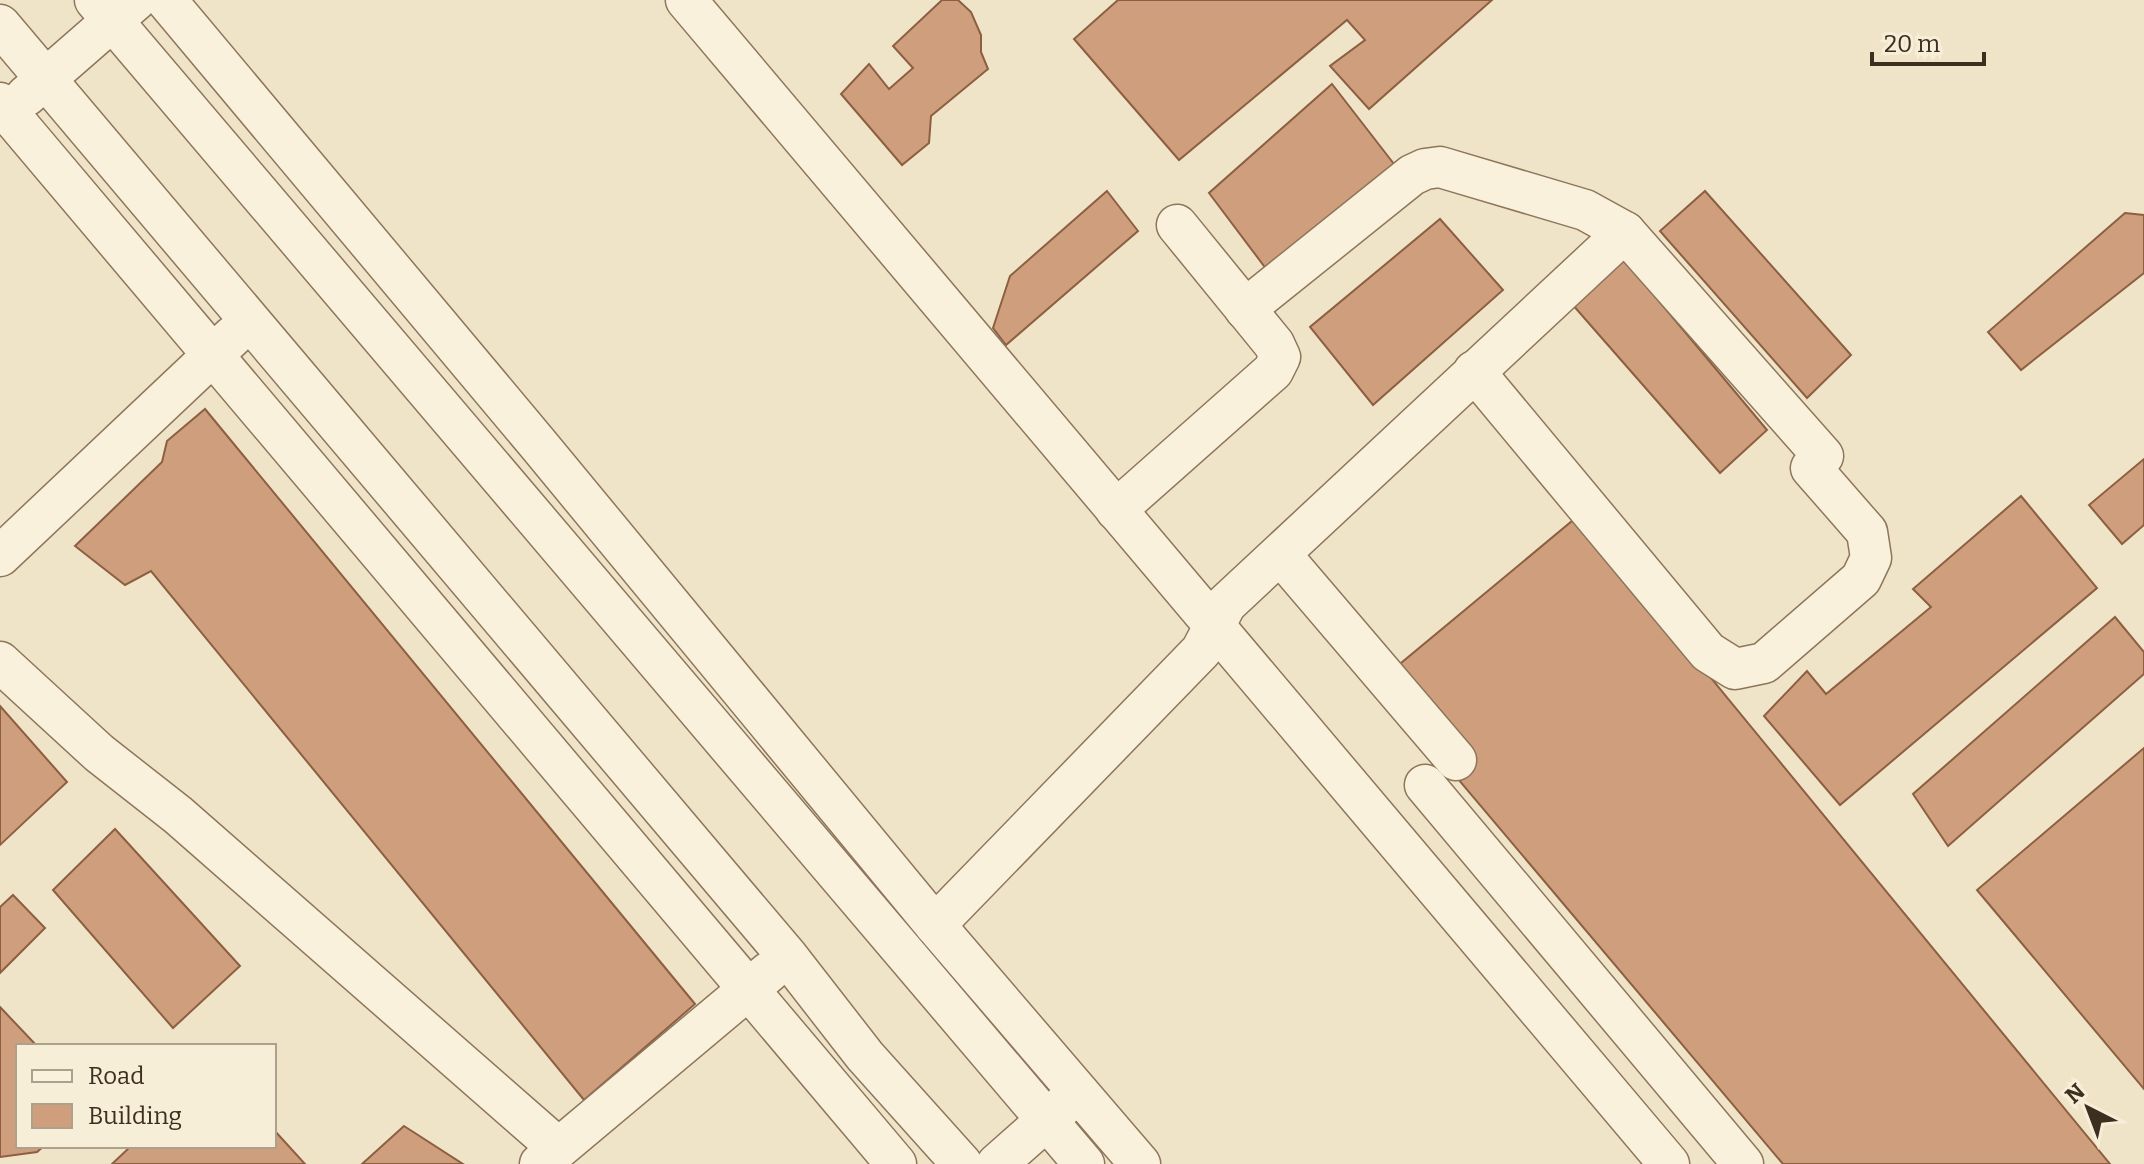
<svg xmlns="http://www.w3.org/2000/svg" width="2144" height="1164" font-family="Bitter,serif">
<rect width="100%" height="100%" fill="#f0e4c8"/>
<g fill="#cf9f7d" stroke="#8d5f41" stroke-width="2">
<path d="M 942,0 L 958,0 L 971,12 L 981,35 L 981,52 L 988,69 L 931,116 L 929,143 L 902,165 L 841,94 L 869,64 L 889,89 L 913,68 L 893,46 Z"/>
<path d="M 1118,0 L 1492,0 L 1369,109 L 1330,66 L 1365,40 L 1347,20 L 1179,160 L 1074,39 Z"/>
<path d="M 1332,84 L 1394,164 L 1267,270 L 1209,193 Z"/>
<path d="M 1107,191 L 1138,231 L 1006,345 L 993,328 L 1010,276 Z"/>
<path d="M 1705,191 L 1851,355 L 1807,398 L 1660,231 Z"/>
<path d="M 2125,213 L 2144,215 L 2144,273 L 2021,370 L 1988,332 Z"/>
<path d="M 1440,219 L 1503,290 L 1373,405 L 1310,327 Z"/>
<path d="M 1623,258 L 1767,430 L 1720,473 L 1572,304 Z"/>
<path d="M 205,409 L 695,1004 L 584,1100 L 151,571 L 125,585 L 75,546 L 162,462 L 167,441 Z"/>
<path d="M 2144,459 L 2144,525 L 2122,544 L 2089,505 Z"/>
<path d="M 2021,496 L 2097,588 L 1840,805 L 1764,716 L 1807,671 L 1826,694 L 1931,607 L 1913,589 Z"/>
<path d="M 1578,516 L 2110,1164 L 1783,1164 L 1377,683 Z"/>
<path d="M 2115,617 L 2144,652 L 2144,674 L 1948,846 L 1913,794 Z"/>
<path d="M 0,706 L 67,782 L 0,845 Z"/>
<path d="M 2144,748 L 2144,1089 L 1977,890 Z"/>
<path d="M 115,829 L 240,966 L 173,1028 L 53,890 Z"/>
<path d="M 13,895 L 45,928 L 0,973 L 0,907 Z"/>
<path d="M 0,1007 L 37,1046 L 18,1046 L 18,1146 L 44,1146 L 37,1152 L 0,1157 Z"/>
<path d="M 404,1126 L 463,1164 L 362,1164 Z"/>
<path d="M 274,1130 L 305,1164 L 112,1164 L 131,1146 L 274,1146 Z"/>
</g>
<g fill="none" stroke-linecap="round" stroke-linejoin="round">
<g stroke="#8d765c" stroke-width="43">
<g id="minor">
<path d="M 95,0 L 1084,1164"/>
<path d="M 166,0 L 538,444 L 935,925 L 1140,1164"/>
<path d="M 686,0 L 1669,1164"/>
<path d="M 0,25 L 788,957 L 865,1056 L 962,1164"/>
<path d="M 26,96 L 136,0"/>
<path d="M 0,103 L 896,1164"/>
<path d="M 1245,309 L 1412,175 L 1425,169 L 1440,167 L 1585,210 L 1625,232 L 1823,456"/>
<path d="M 1474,371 L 1708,652 L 1735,669 L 1764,663 L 1861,579 L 1871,558 L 1867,532 L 1811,468"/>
<path d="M 1116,510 L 1273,371 L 1280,357 L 1274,344 L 1177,225"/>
<path d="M 1281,555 L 1456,760"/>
<path d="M 0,556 L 233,336"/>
<path d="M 0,662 L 99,753 L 178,815 L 557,1147"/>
<path d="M 1425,785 L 1743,1164"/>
<path d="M 935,925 L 1201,651 L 1226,604 L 1625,232"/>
<path d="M 540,1164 L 769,972"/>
<path d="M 997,1164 L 1066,1103"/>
</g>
</g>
<use href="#minor" stroke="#faf1dc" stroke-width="40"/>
</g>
<rect x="16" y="1044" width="260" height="104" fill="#f7eed8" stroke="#ada18e" stroke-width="2"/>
<rect x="32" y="1070" width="40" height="12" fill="#faf1dc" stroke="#ada18e" stroke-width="2"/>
<text x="88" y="1084" font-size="24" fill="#3d2e20">Road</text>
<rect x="32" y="1104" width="40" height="24" fill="#cf9f7d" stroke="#ada18e" stroke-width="2"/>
<text x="88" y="1124" font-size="24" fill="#3d2e20">Building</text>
<g transform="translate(2088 1108) rotate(318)" stroke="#f7eed8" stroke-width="6" paint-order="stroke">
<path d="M0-6L14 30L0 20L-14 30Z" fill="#3d2e20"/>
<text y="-12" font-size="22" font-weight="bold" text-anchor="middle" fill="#3d2e20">N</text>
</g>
<path d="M1872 52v12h112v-12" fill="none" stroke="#3d2e20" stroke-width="4"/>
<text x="1884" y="52" font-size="24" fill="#3d2e20" stroke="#f7eed8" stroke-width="6" paint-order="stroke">20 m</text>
</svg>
